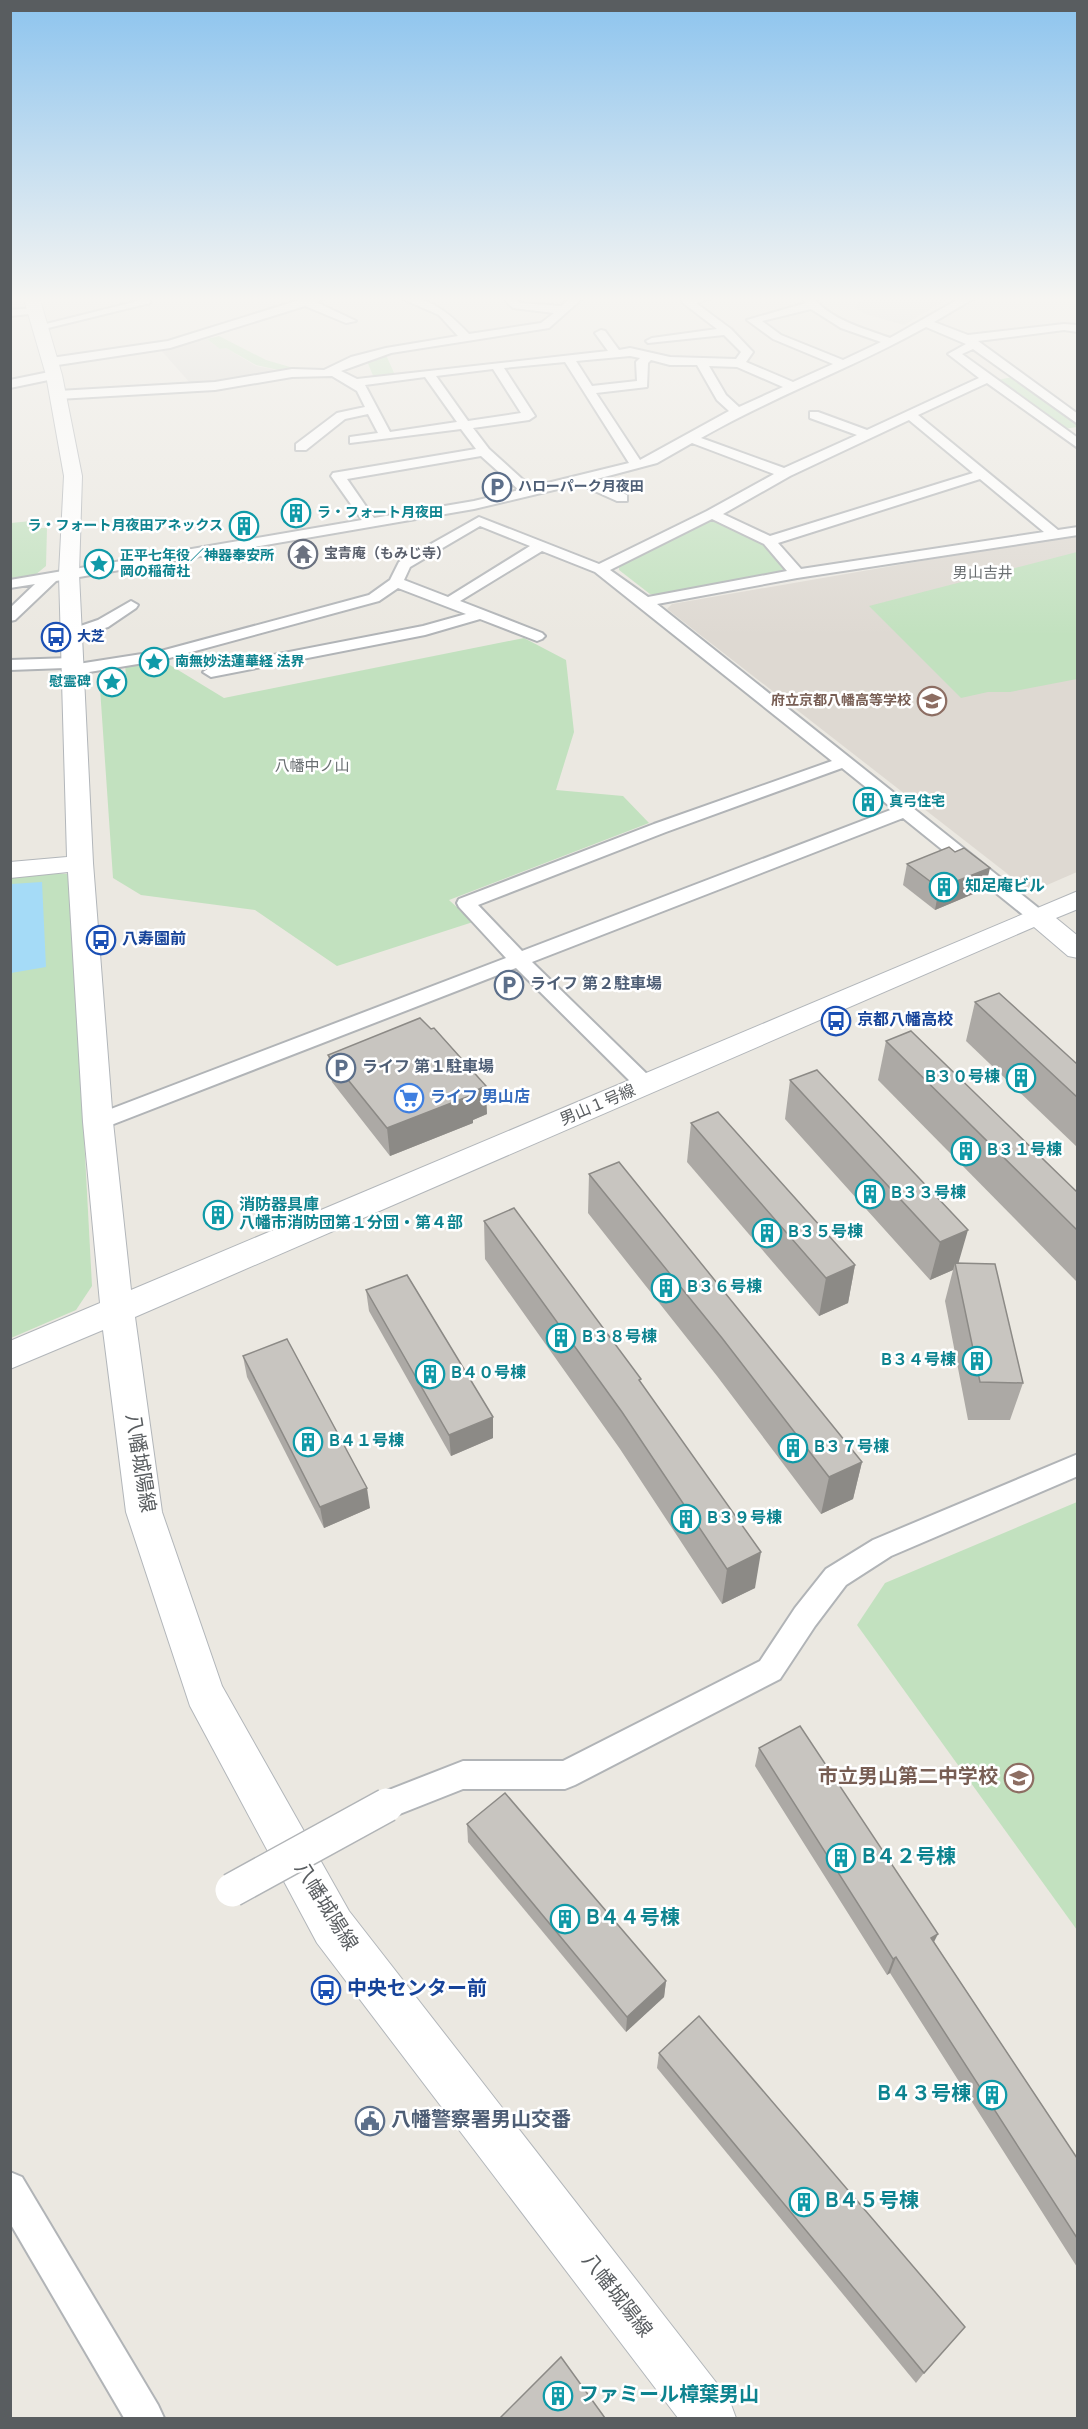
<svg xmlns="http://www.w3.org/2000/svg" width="1088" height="2429" font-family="Overpass,'Noto Sans JP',sans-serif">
<rect width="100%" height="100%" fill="#ebe8e1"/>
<g fill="#dcdad5">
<path d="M 867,296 L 952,296 L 904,325 L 865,314 L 854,307 Z"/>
<path d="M 207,339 L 220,349 L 226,348 L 256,366 L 282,371 L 224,382 L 191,384 L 160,349 Z"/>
</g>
<path fill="#ded9d2" d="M 1077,534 L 1077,872 L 1031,892 L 667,609 L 672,604 Z"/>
<g fill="#c2e1bf">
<path d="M 219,336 L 266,360 L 290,367 L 330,370 L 283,371 L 256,365 L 226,348 L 220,349 L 207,339 Z"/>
<path d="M 386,355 L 395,375 L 374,378 L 367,361 Z"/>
<path d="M 1013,377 L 1077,424 L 1077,427 L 1064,429 L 997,380 Z"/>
<path d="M 41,520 L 41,528 L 47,528 L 46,566 L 35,575 L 11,580 L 11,523 Z"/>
<path d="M 717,521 L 768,541 L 792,573 L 658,595 L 650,594 L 619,570 L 619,564 L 705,522 Z"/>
<path d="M 1077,552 L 1077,679 L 1010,692 L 988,692 L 961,698 L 869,606 Z"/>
<path d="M 524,638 L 566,660 L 574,732 L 556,790 L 623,796 L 649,823 L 449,900 L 473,922 L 337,966 L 255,910 L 141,895 L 113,878 L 100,688 L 127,685 L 125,665 L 160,659 L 224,698 Z"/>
<path d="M 48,873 L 70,874 L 92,1286 L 76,1310 L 11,1338 L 11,877 Z"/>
<path d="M 1077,1502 L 1077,1930 L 857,1625 L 885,1583 Z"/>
</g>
<path fill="#a5dbf7" d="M 42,882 L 46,967 L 11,973 L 11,884 Z"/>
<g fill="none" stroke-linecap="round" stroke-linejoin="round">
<g stroke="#b1b4b7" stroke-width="4">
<g id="street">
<path d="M 137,296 L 148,296 L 150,303 L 40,330 L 34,327 L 138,301 Z"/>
<path d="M 312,296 L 330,296 L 316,302 L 356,321 L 346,323 L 305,306 L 170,348 L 51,366 L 45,362 L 51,358 L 168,341 Z"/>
<path d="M 396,296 C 429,296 447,311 469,334 L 541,323 L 554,313 L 513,308 L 501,296 L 513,296 L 520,303 L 561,306 L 573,296 L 585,296 L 549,328 L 391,353 L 341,371 L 357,379 L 608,351 L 595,333 L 601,330 L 605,331 L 619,350 L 630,348 L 670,357 L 736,359 L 741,352 L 724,335 L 648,343 L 646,341 L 652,338 L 717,329 L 683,303 L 681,296 L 717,296 L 696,303 L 731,329 L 751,350 L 753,352 L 746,362 L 793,382 L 833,364 L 773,339 L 747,320 L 806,303 L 801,296 L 812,296 C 830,320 863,328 890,338 L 964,296 L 978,296 L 934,322 L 968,335 L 1064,324 L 1078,325 L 1078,332 L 1064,330 L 978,341 L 1078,414 L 1078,424 L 973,349 L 962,354 L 1078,438 L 1078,448 L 987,383 L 918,415 L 1058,530 L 1078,527 L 1078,535 L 797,578 L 657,604 L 1046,914 L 1048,918 L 1046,922 L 1032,922 L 903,818 L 532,962 L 653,1080 L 656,1085 L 653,1090 L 639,1090 L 516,968 L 106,1127 L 98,1129 L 90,1127 L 87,1122 L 90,1117 L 506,958 L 459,907 L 457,903 L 459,899 L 654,824 L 832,761 L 595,572 L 542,551 L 460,601 L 542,633 L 545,636 L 542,639 L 537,641 L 480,619 L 425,635 L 211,677 L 203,672 L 211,667 L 423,626 L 466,614 L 398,588 L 379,601 L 162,660 L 71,675 L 65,673 L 65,668 L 10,670 L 10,660 L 71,658 L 77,660 L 78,664 L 161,651 L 369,595 L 390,580 L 399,562 L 479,517 L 599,564 L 707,511 L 774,474 L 692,443 L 657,463 L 593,480 L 627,495 L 627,501 L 617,501 L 579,484 L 474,509 L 56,581 L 15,620 L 10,621 L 10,608 L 35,584 L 10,588 L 10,580 L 362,520 L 331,476 L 333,473 L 476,449 L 461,429 L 350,443 L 350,437 L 378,433 L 368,414 L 345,419 L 306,450 L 296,450 L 296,444 L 337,413 L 365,407 L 357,391 L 332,376 L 292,377 L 215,390 L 58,399 L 52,395 L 58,391 L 215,382 L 292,369 L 324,370 L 351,357 L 386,348 L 458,336 L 439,315 ZM 811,309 L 841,328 L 881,342 L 843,360 L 781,335 L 762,321 ZM 926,327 L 966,344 L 948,354 L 979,378 L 867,430 L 818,412 L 810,412 L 810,418 L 857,435 L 784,468 L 701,438 C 774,396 853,368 926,327 ZM 630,356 L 640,358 L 636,362 L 637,381 L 592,386 L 576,361 ZM 651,360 L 670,365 L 697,365 L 717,400 L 729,411 L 640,460 L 596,393 L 647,387 L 648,363 ZM 565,362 L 629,463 L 531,487 L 489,449 L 473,428 L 529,420 L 535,416 L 504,368 ZM 709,366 L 737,367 L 783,387 L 739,407 L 726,395 ZM 493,369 L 521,413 L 468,421 L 436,376 ZM 425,377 L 457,422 L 390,432 L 365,385 ZM 909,420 L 973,473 L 770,536 L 723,514 L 790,476 ZM 481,456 L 519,490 L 474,501 L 374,518 L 347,479 ZM 980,479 L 1044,532 L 801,569 L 778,543 ZM 712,519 L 764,544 L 787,571 L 648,597 L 610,570 ZM 480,526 L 530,546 L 448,597 L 404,580 L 410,567 ZM 842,768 L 893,809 L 522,951 L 478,905 L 666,832 Z"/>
<path d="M 35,308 L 39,309 L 39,313 L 10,316 L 10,310 Z"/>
<path d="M 54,371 L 58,372 L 58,378 L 10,388 L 10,380 Z"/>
<path d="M 131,601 L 138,605 L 136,608 L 108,627 L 71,639 L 63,634 L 66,631 L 98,620 Z"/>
<path d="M 1078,1454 L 1078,1476 L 891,1556 L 846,1585 L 815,1626 L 780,1679 L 575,1785 L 565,1789 L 463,1789 L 387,1819 L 376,1815 L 372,1805 L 376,1795 L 463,1761 L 563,1761 L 760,1661 L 795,1608 L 826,1569 L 873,1540 Z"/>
<path d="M 10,2172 L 22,2177 L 158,2405 L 164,2418 L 124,2418 L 10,2223 Z"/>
</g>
</g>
<g stroke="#b2b6ba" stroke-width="2">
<path id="secondary" d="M 23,296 L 39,296 L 62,375 L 82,476 L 79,574 L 93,863 L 113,1122 L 131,1290 L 1078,891 L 1078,909 L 1056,918 L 1078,936 L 1078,958 L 1068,956 L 1034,927 L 135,1317 L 162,1512 L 222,1686 L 349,1911 L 729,2399 L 736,2418 L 678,2418 L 317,1943 L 190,1706 L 126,1512 L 103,1330 L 10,1369 L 10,1341 L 100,1303 L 83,1122 L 68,872 L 10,878 L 10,862 L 67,857 L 59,574 L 64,476 L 46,375 Z"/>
</g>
<use href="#street" fill="#fff" fill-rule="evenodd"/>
<use href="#secondary" fill="#fff" fill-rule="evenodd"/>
<g stroke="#b1b4b7" stroke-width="36" stroke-linecap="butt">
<path id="street-bridge" d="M 232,1890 L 387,1805"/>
</g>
<use href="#street-bridge" stroke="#fff" stroke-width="33"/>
</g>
<g fill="#aca9a5">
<path d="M 955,852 L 985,889 L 935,910 L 903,885 L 907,864 Z"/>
<path d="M 975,1002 L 1077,1064 L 1077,1147 L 966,1041 Z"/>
<path d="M 886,1041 L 1077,1192 L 1077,1282 L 878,1080 Z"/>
<path d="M 328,1055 L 487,1114 L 473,1120 L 473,1123 L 390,1156 L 332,1082 Z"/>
<path d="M 817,1070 L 959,1263 L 1023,1383 L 1010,1420 L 968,1420 L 945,1301 L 953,1270 L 930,1280 L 785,1119 L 790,1080 Z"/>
<path d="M 691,1123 L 855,1265 L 848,1303 L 819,1316 L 687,1162 Z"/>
<path d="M 589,1174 L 862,1462 L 853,1499 L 821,1514 L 717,1376 L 588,1213 Z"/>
<path d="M 484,1221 L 641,1383 L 755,1588 L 722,1604 L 620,1449 L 485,1259 Z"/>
<path d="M 366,1290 L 493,1417 L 493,1438 L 451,1456 L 369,1311 Z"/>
<path d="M 243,1356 L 370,1508 L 324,1528 L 247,1377 Z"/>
<path d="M 759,1748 L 934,1942 L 1077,2158 L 1077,2267 L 890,1973 L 887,1975 L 755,1766 Z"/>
<path d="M 467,1824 L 666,1981 L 664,1997 L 626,2032 L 468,1842 Z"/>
<path d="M 659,2053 L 924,2373 L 916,2383 L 657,2068 Z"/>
</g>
<g fill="#8c8a86">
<path d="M 990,868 L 985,889 L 935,910 L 939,888 Z"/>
<path d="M 486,1086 L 487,1114 L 473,1120 L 473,1123 L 390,1156 L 387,1128 Z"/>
<path d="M 968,1230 L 957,1268 L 955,1263 L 953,1270 L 930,1280 L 940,1242 Z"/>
<path d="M 855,1265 L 848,1303 L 819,1316 L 826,1278 Z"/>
<path d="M 493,1417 L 493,1438 L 451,1456 L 449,1435 Z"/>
<path d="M 862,1462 L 853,1499 L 821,1514 L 829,1477 Z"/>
<path d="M 367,1488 L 370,1508 L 324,1528 L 320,1507 Z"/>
<path d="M 761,1552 L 755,1588 L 722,1604 L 727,1569 Z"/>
<path d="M 938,1934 L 930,1950 L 931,1938 Z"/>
<path d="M 896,1957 L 890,1973 L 887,1975 L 893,1959 Z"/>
<path d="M 666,1981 L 664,1997 L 626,2032 L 627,2017 Z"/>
</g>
<g fill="#c8c5c0" stroke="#8c8a86" stroke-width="1.5">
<path d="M 949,847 L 955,852 L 964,848 L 990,868 L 939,888 L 907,864 Z"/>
<path d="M 999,993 L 1077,1064 L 1077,1097 L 975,1002 Z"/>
<path d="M 420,1018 L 431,1029 L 434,1028 L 486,1086 L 470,1093 L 472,1095 L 387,1128 L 328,1055 Z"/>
<path d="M 911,1031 L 1077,1192 L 1077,1230 L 886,1041 Z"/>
<path d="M 817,1070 L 968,1230 L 940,1242 L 790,1080 Z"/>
<path d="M 718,1112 L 855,1265 L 826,1278 L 691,1123 Z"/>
<path d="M 619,1162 L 862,1462 L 829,1477 L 722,1338 L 589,1174 Z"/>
<path d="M 514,1208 L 641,1379 L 639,1380 L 761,1552 L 727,1569 L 622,1412 L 484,1221 Z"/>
<path d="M 955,1263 L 995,1264 L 1023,1383 L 980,1382 Z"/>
<path d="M 407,1275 L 493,1417 L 449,1435 L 366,1290 Z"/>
<path d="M 287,1339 L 367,1488 L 320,1507 L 243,1356 Z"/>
<path d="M 800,1726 L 938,1934 L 931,1938 L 1077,2158 L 1077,2238 L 896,1957 L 893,1959 L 759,1748 Z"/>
<path d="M 505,1793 L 666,1981 L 627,2017 L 467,1824 Z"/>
<path d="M 699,2016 L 965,2327 L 924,2373 L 659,2053 Z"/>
<path d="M 561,2357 L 605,2418 L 500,2418 Z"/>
</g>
<linearGradient id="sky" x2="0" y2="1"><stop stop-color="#8dc4ee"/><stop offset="0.47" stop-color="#f6f5f2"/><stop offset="1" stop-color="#f6f5f2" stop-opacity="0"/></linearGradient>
<rect width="1088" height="636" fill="url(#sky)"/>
<defs>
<g id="parking-ring" transform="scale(1.5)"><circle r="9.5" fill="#fff" stroke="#5c6f8a" stroke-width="1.5"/><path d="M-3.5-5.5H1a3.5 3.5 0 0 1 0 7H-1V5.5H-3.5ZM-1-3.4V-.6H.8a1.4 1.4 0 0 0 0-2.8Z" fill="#5c6f8a"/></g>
<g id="building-ring" transform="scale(1.5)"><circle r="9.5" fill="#fff" stroke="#0f9aa8" stroke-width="1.5"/><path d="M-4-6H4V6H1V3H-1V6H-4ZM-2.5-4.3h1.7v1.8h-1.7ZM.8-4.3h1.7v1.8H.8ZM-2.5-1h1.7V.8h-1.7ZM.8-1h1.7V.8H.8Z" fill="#0f9aa8"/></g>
<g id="temple-ring" transform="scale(1.5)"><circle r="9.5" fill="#fff" stroke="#6b7280" stroke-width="1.5"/><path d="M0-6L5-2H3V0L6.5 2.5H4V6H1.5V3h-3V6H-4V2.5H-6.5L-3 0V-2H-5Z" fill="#6b7280"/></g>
<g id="sight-ring" transform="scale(1.5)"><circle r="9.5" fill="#fff" stroke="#0f9aa8" stroke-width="1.5"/><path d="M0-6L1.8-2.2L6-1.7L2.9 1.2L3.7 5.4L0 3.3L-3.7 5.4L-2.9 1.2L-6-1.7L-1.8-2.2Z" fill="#0f9aa8"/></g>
<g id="bus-ring" transform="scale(1.5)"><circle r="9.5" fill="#fff" stroke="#1a4fb4" stroke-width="1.5"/><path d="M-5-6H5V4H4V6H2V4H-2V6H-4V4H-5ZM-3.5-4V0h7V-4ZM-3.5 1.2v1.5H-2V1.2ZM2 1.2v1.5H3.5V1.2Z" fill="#1a4fb4"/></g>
<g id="school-ring" transform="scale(1.5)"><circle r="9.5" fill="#fff" stroke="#8d6e63" stroke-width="1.5"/><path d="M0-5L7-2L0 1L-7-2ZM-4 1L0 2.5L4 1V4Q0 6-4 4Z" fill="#8d6e63"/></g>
<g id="supermarket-ring" transform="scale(1.5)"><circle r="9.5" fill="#fff" stroke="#3f7fe0" stroke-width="1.5"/><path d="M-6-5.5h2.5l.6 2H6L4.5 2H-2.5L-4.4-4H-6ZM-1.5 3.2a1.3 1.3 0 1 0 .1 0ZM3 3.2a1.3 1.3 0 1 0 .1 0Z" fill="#3f7fe0"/></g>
<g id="civic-ring" transform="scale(1.5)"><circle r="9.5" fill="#fff" stroke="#5c6f8a" stroke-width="1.5"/><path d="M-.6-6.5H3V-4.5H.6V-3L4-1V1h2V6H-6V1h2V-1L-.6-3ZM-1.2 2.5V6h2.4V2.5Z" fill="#5c6f8a"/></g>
</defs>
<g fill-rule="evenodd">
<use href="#parking-ring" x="497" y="487"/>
<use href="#building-ring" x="296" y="513"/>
<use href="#building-ring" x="244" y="526"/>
<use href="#temple-ring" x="303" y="554"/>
<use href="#sight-ring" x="99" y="564"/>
<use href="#bus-ring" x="56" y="637"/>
<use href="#sight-ring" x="154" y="662"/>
<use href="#sight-ring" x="112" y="682"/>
<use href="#school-ring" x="932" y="701"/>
<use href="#building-ring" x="868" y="802"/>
<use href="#building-ring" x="944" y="887"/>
<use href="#bus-ring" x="101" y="940"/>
<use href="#parking-ring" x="509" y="985"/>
<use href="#bus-ring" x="836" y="1021"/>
<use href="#parking-ring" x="341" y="1068"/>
<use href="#building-ring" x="1021" y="1078"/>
<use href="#supermarket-ring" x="409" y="1098"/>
<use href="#building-ring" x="966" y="1151"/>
<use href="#building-ring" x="870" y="1194"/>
<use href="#building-ring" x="218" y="1215"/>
<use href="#building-ring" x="767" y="1233"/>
<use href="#building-ring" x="666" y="1288"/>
<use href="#building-ring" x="561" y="1338"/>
<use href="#building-ring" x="977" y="1361"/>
<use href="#building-ring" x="430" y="1374"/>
<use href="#building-ring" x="308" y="1442"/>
<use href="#building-ring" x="793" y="1448"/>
<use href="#building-ring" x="686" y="1519"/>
<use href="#school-ring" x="1019" y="1778"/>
<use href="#building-ring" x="841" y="1858"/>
<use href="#building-ring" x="565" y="1919"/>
<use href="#bus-ring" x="326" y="1990"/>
<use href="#building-ring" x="992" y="2095"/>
<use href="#civic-ring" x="370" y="2121"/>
<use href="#building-ring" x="804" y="2202"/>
<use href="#building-ring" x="558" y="2396"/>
</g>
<g text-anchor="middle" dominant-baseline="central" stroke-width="5" stroke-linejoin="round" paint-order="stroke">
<g font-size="14" font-weight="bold" fill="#4e5e75" stroke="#fff" text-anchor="start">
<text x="518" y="487">ハローパーク月夜田</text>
</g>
<g font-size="14" font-weight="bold" fill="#0d838f" stroke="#fff" text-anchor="start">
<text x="317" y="513">ラ・フォート月夜田</text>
<text x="223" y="526" text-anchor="end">ラ・フォート月夜田アネックス</text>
<text x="120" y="556">正平七年役／神器奉安所<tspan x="120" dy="16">岡の稲荷社</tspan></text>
<text x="175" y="662">南無妙法蓮華経 法界</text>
<text x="91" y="682" text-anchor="end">慰霊碑</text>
<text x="889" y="802">真弓住宅</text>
</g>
<g font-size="14" font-weight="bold" fill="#5b616d" stroke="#fff" text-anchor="start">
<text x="324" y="554">宝青庵（もみじ寺）</text>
</g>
<g font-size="14" font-weight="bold" fill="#164399" stroke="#fff" text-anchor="start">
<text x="77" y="637">大芝</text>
</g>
<g font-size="14" font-weight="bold" fill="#785e54" stroke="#fff" text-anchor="end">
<text x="911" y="701">府立京都八幡高等学校</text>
</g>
<g font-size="15" fill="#6a6f72" stroke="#fff">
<text x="983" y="574">男山吉井</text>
<text x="312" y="767">八幡中ノ山</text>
</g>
<g font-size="16" font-weight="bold" fill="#0d838f" stroke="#fff" text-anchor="start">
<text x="965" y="887">知足庵ビル</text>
<text x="1000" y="1078" text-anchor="end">B３０号棟</text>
<text x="987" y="1151">B３１号棟</text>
<text x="891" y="1194">B３３号棟</text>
<text x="239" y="1206">消防器具庫<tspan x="239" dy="18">八幡市消防団第１分団・第４部</tspan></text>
<text x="788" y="1233">B３５号棟</text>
<text x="687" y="1288">B３６号棟</text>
<text x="582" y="1338">B３８号棟</text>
<text x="956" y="1361" text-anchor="end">B３４号棟</text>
<text x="451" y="1374">B４０号棟</text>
<text x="329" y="1442">B４１号棟</text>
<text x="814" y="1448">B３７号棟</text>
<text x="707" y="1519">B３９号棟</text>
</g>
<g font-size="16" font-weight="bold" fill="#164399" stroke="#fff" text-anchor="start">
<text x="122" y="940">八寿園前</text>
<text x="857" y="1021">京都八幡高校</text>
</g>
<g font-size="16" font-weight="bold" fill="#4e5e75" stroke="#fff" text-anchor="start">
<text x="530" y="985">ライフ 第２駐車場</text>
<text x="362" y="1068">ライフ 第１駐車場</text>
</g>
<g font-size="16" font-weight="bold" fill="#366cbe" stroke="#fff" text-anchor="start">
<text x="430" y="1098">ライフ 男山店</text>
</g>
<g font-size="16" fill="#595d60" stroke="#fff">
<text transform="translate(598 1106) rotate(-23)">男山１号線</text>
</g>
<g font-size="20" fill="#595d60" stroke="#fff">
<text transform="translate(139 1463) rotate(81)">八幡城陽線</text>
<text transform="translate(325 1907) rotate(58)">八幡城陽線</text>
<text transform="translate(616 2296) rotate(52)">八幡城陽線</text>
</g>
<g font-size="20" font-weight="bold" fill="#785e54" stroke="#fff" text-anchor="end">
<text x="998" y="1778">市立男山第二中学校</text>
</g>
<g font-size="20" font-weight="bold" fill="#0d838f" stroke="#fff" text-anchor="start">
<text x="862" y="1858">B４２号棟</text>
<text x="586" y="1919">B４４号棟</text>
<text x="971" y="2095" text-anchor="end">B４３号棟</text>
<text x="825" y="2202">B４５号棟</text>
<text x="579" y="2396">ファミール樟葉男山</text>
</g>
<g font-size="20" font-weight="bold" fill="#164399" stroke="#fff" text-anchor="start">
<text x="347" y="1990">中央センター前</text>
</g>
<g font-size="20" font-weight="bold" fill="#4e5e75" stroke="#fff" text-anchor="start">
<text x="391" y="2121">八幡警察署男山交番</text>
</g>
</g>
<rect width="1088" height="2429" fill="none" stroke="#595d60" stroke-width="24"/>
</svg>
